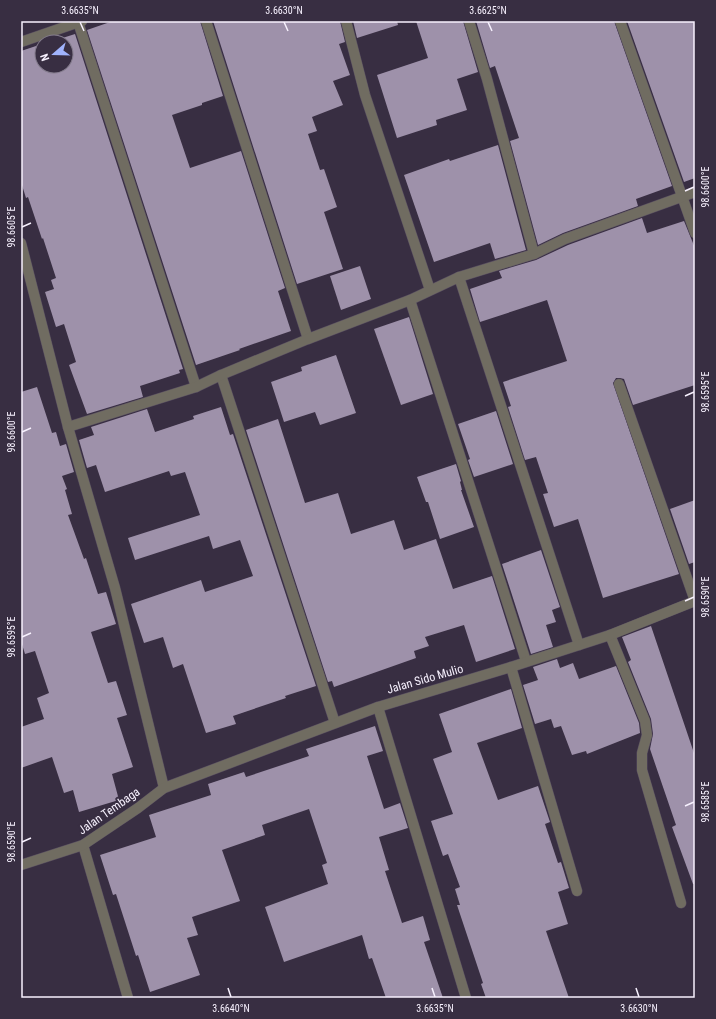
<svg xmlns="http://www.w3.org/2000/svg" width="716" height="1019" font-family="'Roboto Condensed',sans-serif">
<rect width="100%" height="100%" fill="#382e42"/>
<g fill="#9e91aa">
<path d="M 113,21 L 200,21 L 223,96 L 202,103 L 202,105 L 172,115 L 190,168 L 241,151 L 285,288 L 278,291 L 291,331 L 239,349 L 240,350 L 196,365 L 87,30 Z"/>
<path d="M 213,21 L 340,21 L 345,42 L 339,44 L 350,75 L 333,81 L 343,105 L 312,117 L 317,131 L 308,134 L 320,170 L 324,169 L 337,207 L 324,212 L 343,269 L 297,284 Z"/>
<path d="M 353,21 L 397,21 L 398,25 L 357,38 Z"/>
<path d="M 416,21 L 463,21 L 478,72 L 457,79 L 467,110 L 436,120 L 437,125 L 397,138 L 377,75 L 428,58 Z"/>
<path d="M 476,21 L 614,21 L 672,186 L 636,199 L 638,206 L 563,233 L 538,245 L 510,141 L 519,138 L 495,66 L 490,68 Z"/>
<path d="M 627,21 L 695,21 L 695,178 L 684,182 Z"/>
<path d="M 75,34 L 183,369 L 179,370 L 180,373 L 140,386 L 143,397 L 87,414 L 69,365 L 76,362 L 64,324 L 56,327 L 45,292 L 54,289 L 51,280 L 56,278 L 43,238 L 42,239 L 28,197 L 26,198 L 21,182 L 21,51 L 42,44 L 42,66 L 66,66 L 66,42 L 50,42 Z"/>
<path d="M 498,145 L 526,250 L 495,259 L 490,243 L 434,262 L 404,175 L 449,159 L 450,161 Z"/>
<path d="M 642,218 L 647,233 L 684,221 L 695,248 L 695,385 L 633,405 L 624,379 L 620,378 L 616,378 L 613,383 L 679,574 L 603,598 L 578,519 L 554,527 L 543,494 L 548,493 L 536,457 L 525,460 L 508,407 L 511,406 L 503,382 L 567,361 L 547,300 L 480,322 L 470,289 L 502,278 L 499,271 L 536,260 L 568,245 Z"/>
<path d="M 360,266 L 371,299 L 341,310 L 330,276 Z"/>
<path d="M 409,317 L 433,394 L 401,405 L 374,329 Z"/>
<path d="M 336,355 L 356,413 L 320,425 L 315,412 L 284,422 L 271,382 L 302,371 L 301,367 Z"/>
<path d="M 37,387 L 52,433 L 56,432 L 60,446 L 66,444 L 74,472 L 62,476 L 67,489 L 65,490 L 72,514 L 68,515 L 84,559 L 86,558 L 98,594 L 106,592 L 116,624 L 91,632 L 108,683 L 116,681 L 127,715 L 117,718 L 133,767 L 112,774 L 119,800 L 79,812 L 73,790 L 64,793 L 52,757 L 21,768 L 21,727 L 44,719 L 37,698 L 49,693 L 35,651 L 25,654 L 21,641 L 21,392 Z"/>
<path d="M 221,407 L 230,435 L 233,434 L 316,686 L 285,696 L 286,698 L 233,716 L 236,724 L 206,733 L 183,664 L 173,668 L 163,637 L 144,643 L 131,604 L 201,580 L 205,592 L 253,576 L 240,540 L 213,549 L 209,536 L 135,560 L 128,538 L 200,515 L 185,472 L 171,476 L 169,471 L 105,492 L 96,465 L 87,468 L 79,440 L 94,435 L 91,427 L 147,409 L 155,432 L 194,419 L 193,416 Z"/>
<path d="M 496,411 L 513,464 L 474,477 L 468,460 L 470,459 L 458,424 Z"/>
<path d="M 278,419 L 305,503 L 338,493 L 351,534 L 394,520 L 404,550 L 436,539 L 453,589 L 492,576 L 515,649 L 476,662 L 464,625 L 425,637 L 429,646 L 414,651 L 416,658 L 334,687 L 332,681 L 328,682 L 246,430 Z"/>
<path d="M 456,464 L 461,481 L 460,482 L 462,490 L 461,490 L 474,527 L 440,539 L 428,502 L 426,502 L 417,477 Z"/>
<path d="M 695,500 L 695,562 L 689,564 L 670,509 Z"/>
<path d="M 541,550 L 560,607 L 552,610 L 556,622 L 546,625 L 553,647 L 531,654 L 502,564 Z"/>
<path d="M 651,626 L 695,756 L 695,884 L 693,884 L 672,827 L 676,825 L 650,749 L 653,734 L 651,719 L 628,662 L 631,660 L 622,637 Z"/>
<path d="M 557,659 L 560,668 L 573,663 L 579,679 L 616,666 L 639,723 L 640,733 L 587,754 L 586,751 L 572,755 L 561,726 L 554,728 L 551,719 L 535,724 L 523,685 L 538,680 L 533,667 Z"/>
<path d="M 511,689 L 522,728 L 477,743 L 498,800 L 538,786 L 550,822 L 545,824 L 558,863 L 561,862 L 569,888 L 558,892 L 568,924 L 546,931 L 569,998 L 486,998 L 481,984 L 483,983 L 457,905 L 460,905 L 455,889 L 460,887 L 448,854 L 443,856 L 431,821 L 453,814 L 433,759 L 452,752 L 439,714 Z"/>
<path d="M 375,726 L 383,751 L 367,756 L 384,809 L 400,803 L 408,828 L 379,837 L 389,870 L 385,871 L 402,923 L 423,916 L 430,940 L 424,942 L 443,998 L 386,998 L 372,958 L 369,959 L 362,935 L 284,962 L 265,907 L 328,884 L 322,865 L 327,863 L 309,809 L 262,825 L 265,835 L 222,850 L 240,901 L 192,917 L 198,935 L 187,938 L 200,975 L 150,992 L 138,955 L 136,956 L 116,894 L 113,895 L 100,855 L 156,837 L 149,815 L 211,795 L 208,784 L 244,772 L 246,777 L 309,756 L 306,749 Z"/>
</g>
<g fill="none" stroke-linecap="round" stroke-linejoin="round">
<g stroke="#574d60" stroke-width="11">
<g id="minor">
<path d="M 206,21 L 308,339"/>
<path d="M 346,21 L 365,95 L 430,290"/>
<path d="M 469,21 L 487,79 L 534,254"/>
<path d="M 620,21 L 695,233"/>
<path d="M 78,22 L 196,387"/>
<path d="M 21,42 L 82,21"/>
<path d="M 21,243 L 68,427 L 115,588 L 164,788"/>
<path d="M 459,277 L 579,645"/>
<path d="M 410,300 L 526,661"/>
<path d="M 221,375 L 335,723"/>
<path d="M 619,384 L 695,601"/>
<path d="M 68,427 L 196,387 L 221,375 L 308,339 L 410,300 L 459,277 L 534,254 L 565,239 L 695,192"/>
<path d="M 610,635 L 645,721 L 647,735 L 642,753 L 642,770 L 681,903"/>
<path d="M 511,667 L 577,891"/>
<path d="M 378,707 L 466,998"/>
<path d="M 83,845 L 128,998"/>
<path d="M 21,865 L 83,845 L 138,808 L 164,788 L 378,707 L 511,667 L 610,635 L 695,601"/>
</g>
</g>
<use href="#minor" stroke="#706c61" stroke-width="10"/>
</g>
<path fill="none" stroke="#f7f1fe" stroke-width="1.5" d="M 80,22 L 84,31M 284,22 L 288,31M 488,22 L 492,31M 685,191 L 694,187M 22,227 L 31,223M 685,396 L 694,392M 22,432 L 31,428M 685,601 L 694,597M 22,637 L 31,633M 685,806 L 694,802M 22,842 L 31,838M 228,988 L 231,997M 432,988 L 435,997M 636,988 L 639,997"/>
<g text-anchor="middle" dominant-baseline="central" stroke-width="4" stroke-linejoin="round" paint-order="stroke">
<g font-size="12" fill="#f7f1fe" stroke="#382e42">
<text transform="translate(425 679) rotate(-16)">Jalan Sido Mulio</text>
<text transform="translate(109 811) rotate(-35)">Jalan Tembaga</text>
</g>
</g>
<rect width="716" height="1019" fill="none" stroke="#382e42" stroke-width="44"/>
<g transform="translate(54 54) rotate(250)"><circle r="19" fill="#382e42" stroke="#847c8d"/>
<path d="M0-3L7 15L0 10L-7 15Z" fill="#a0b3fd"/>
<text y="-6" font-size="11" font-weight="bold" text-anchor="middle" fill="#f7f1fe">N</text>
</g>
<rect x="22" y="22" width="672" height="975" fill="none" stroke="#f7f1fe" stroke-width="1.5"/>
<g font-size="10" text-anchor="middle" fill="#f7f1fe">
<text x="80" y="14">3.6635°N</text>
<text x="284" y="14">3.6630°N</text>
<text x="488" y="14">3.6625°N</text>
<text transform="translate(705 187) rotate(-90)" y="4">98.6600°E</text>
<text transform="translate(11 227) rotate(-90)" y="4">98.6605°E</text>
<text transform="translate(705 392) rotate(-90)" y="4">98.6595°E</text>
<text transform="translate(11 432) rotate(-90)" y="4">98.6600°E</text>
<text transform="translate(705 597) rotate(-90)" y="4">98.6590°E</text>
<text transform="translate(11 637) rotate(-90)" y="4">98.6595°E</text>
<text transform="translate(705 802) rotate(-90)" y="4">98.6585°E</text>
<text transform="translate(11 842) rotate(-90)" y="4">98.6590°E</text>
<text x="231" y="1012">3.6640°N</text>
<text x="435" y="1012">3.6635°N</text>
<text x="639" y="1012">3.6630°N</text>
</g>
</svg>
